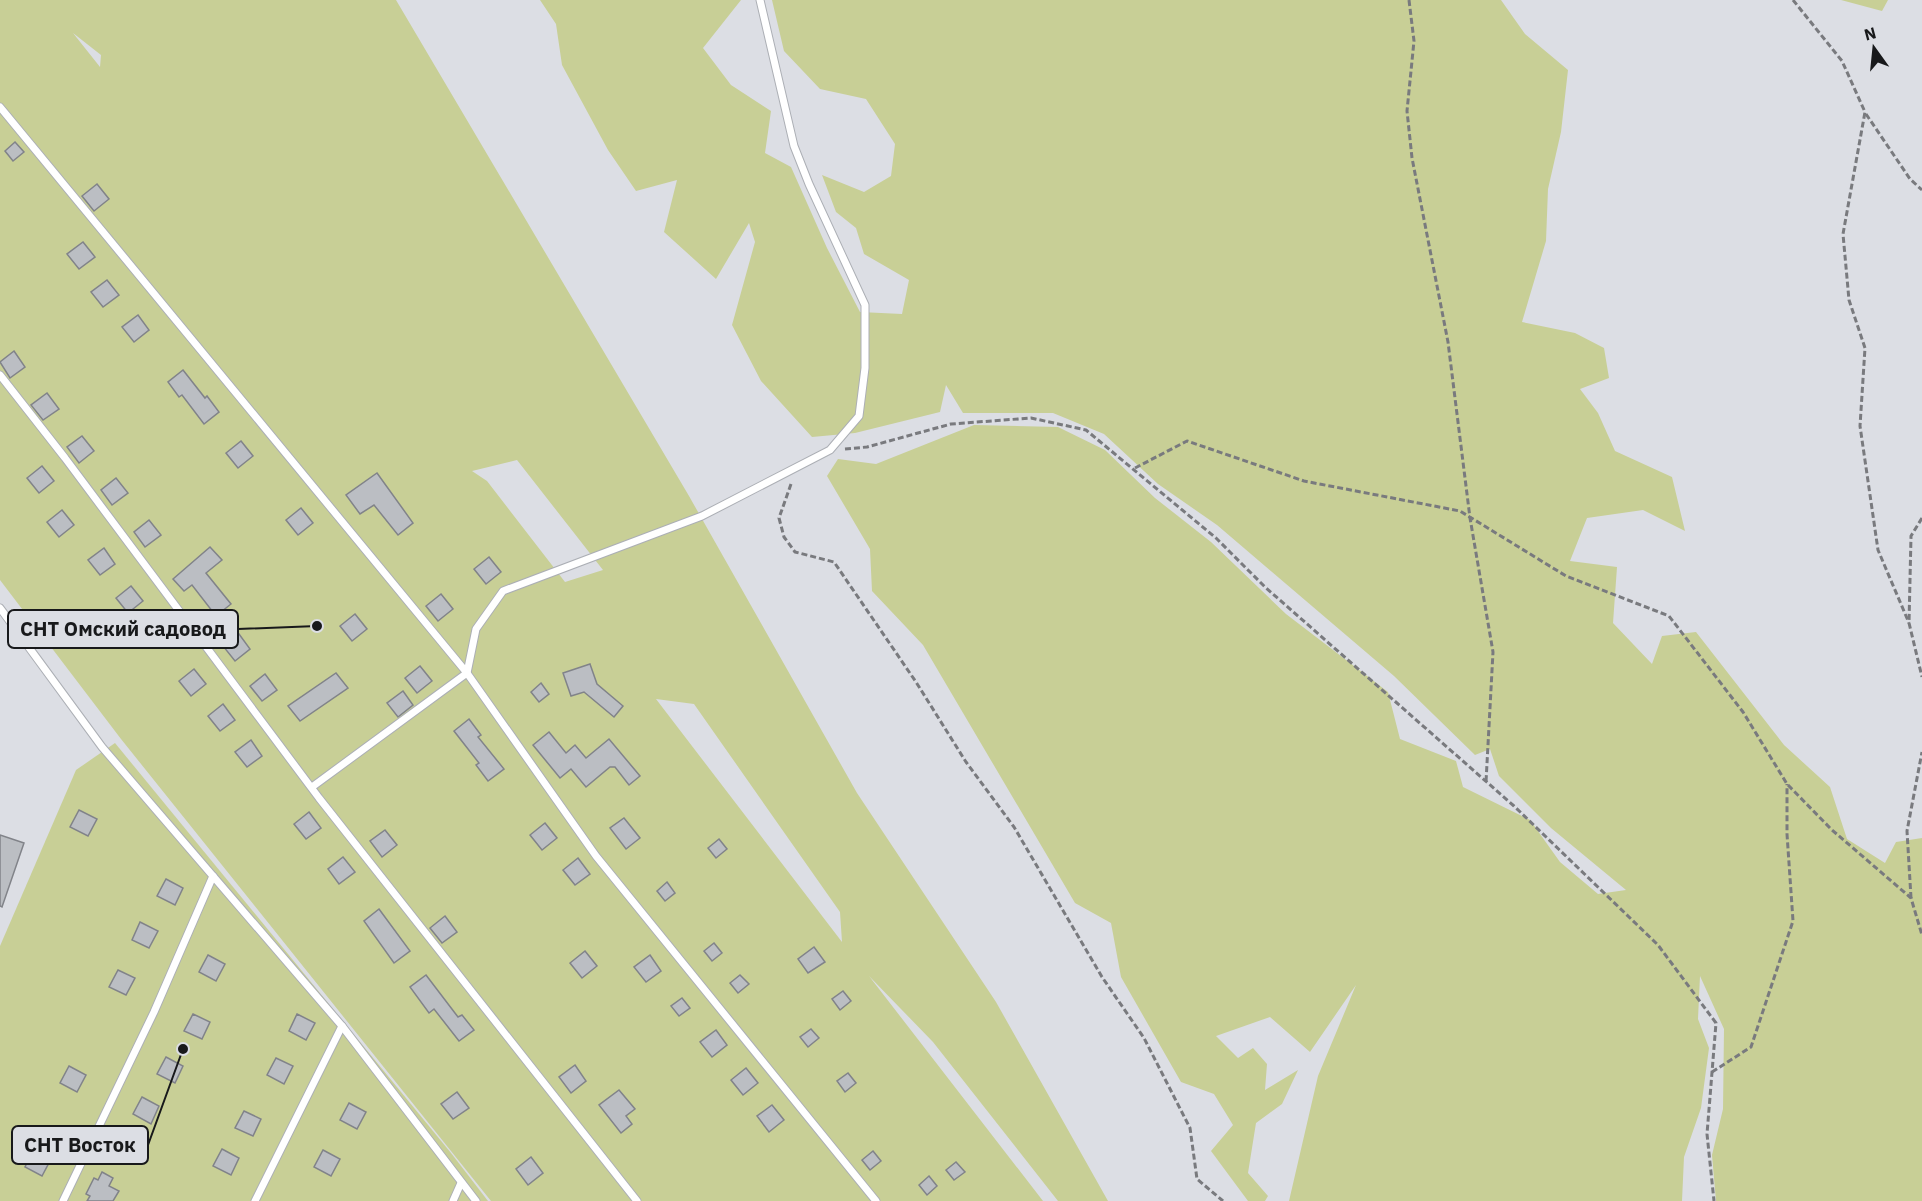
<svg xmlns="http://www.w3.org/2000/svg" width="1922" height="1201" font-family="'IBM Plex Sans',sans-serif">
<rect width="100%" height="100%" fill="#dcdee4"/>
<g fill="#c8cf96" fill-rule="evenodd">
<path d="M 0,0 L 396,0 L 689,496 L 857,793 L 996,1002 L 1108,1201 L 1058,1201 L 933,1042 L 869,976 L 1043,1201 L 491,1201 L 121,739 L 0,580 ZM 73,33 L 101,55 L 100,67 ZM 517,460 L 603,570 L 565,582 L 487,481 L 472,471 ZM 656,699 L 694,704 L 840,912 L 842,942 Z"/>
<path d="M 540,0 L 741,0 L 703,48 L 731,85 L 771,111 L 765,153 L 791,167 L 827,248 L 860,312 L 902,314 L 909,280 L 864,254 L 856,228 L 836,212 L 822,175 L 864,192 L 891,176 L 895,144 L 866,99 L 820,89 L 784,51 L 772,0 L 1501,0 L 1525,34 L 1568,70 L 1561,132 L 1548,189 L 1546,241 L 1522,322 L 1575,333 L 1604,348 L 1609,378 L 1580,389 L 1598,413 L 1615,451 L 1672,477 L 1685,531 L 1643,510 L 1587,518 L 1570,561 L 1617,567 L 1613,623 L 1652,664 L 1662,636 L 1696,632 L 1784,745 L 1830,787 L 1847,839 L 1885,863 L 1896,842 L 1922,838 L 1922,1201 L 1716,1201 L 1712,1155 L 1723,1109 L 1724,1029 L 1700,976 L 1698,1019 L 1709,1048 L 1701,1108 L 1684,1157 L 1682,1201 L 1289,1201 L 1318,1076 L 1356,985 L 1310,1052 L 1270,1017 L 1216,1036 L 1238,1058 L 1253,1048 L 1267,1064 L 1265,1090 L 1298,1070 L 1282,1104 L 1256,1123 L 1248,1173 L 1268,1196 L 1265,1201 L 1248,1201 L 1211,1151 L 1233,1125 L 1214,1094 L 1181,1082 L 1121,977 L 1111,923 L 1075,903 L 923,645 L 872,591 L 870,549 L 827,476 L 838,459 L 876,464 L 974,425 L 1058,427 L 1105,450 L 1155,498 L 1211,542 L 1286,614 L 1388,692 L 1400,739 L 1456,761 L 1463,787 L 1530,820 L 1560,862 L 1598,894 L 1626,890 L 1551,828 L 1499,776 L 1490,749 L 1475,755 L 1394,676 L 1217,525 L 1158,484 L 1104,434 L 1053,413 L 963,413 L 946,385 L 940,412 L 855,433 L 812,437 L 761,381 L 732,325 L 755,242 L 749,223 L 716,279 L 664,232 L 677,180 L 636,191 L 608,150 L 562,65 L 556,24 Z"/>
<path d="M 1841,0 L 1888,0 L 1882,11 Z"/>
<path d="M 115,743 L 451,1153 L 488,1201 L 0,1201 L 0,946 L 76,770 Z"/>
</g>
<g fill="#bbbec3" stroke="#818389" stroke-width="1.5">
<path d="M 15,142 L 24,152 L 13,161 L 5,151 Z"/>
<path d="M 97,184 L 109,199 L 94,211 L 82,196 Z"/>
<path d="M 83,242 L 95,257 L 79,269 L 67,254 Z"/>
<path d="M 107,280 L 119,295 L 103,307 L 91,292 Z"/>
<path d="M 138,315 L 149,330 L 134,342 L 122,327 Z"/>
<path d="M 14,351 L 25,367 L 10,378 L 0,362 Z"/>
<path d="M 183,370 L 205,398 L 207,396 L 219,412 L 204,424 L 182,395 L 179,397 L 168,382 Z"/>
<path d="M 47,393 L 59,409 L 43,420 L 31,405 Z"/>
<path d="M 82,436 L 94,451 L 79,463 L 67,447 Z"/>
<path d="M 241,441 L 253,456 L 238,468 L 226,453 Z"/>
<path d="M 42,466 L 54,481 L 39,493 L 27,478 Z"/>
<path d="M 377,473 L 413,523 L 398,535 L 374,505 L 360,514 L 346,495 Z"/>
<path d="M 116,478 L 128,493 L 112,505 L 101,490 Z"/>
<path d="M 301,508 L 313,523 L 298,535 L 286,520 Z"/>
<path d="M 62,510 L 74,525 L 59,537 L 47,522 Z"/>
<path d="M 149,520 L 161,535 L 145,547 L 134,532 Z"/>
<path d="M 210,547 L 222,560 L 206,573 L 231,604 L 216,616 L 192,585 L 184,591 L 173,579 Z"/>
<path d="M 104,548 L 115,564 L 100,575 L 88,560 Z"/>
<path d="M 489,557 L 501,572 L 486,584 L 474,569 Z"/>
<path d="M 131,586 L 143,601 L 128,613 L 116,598 Z"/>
<path d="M 441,594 L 453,609 L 438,621 L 426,606 Z"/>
<path d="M 355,614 L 367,629 L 352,641 L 340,626 Z"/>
<path d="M 239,634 L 250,649 L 235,661 L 223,646 Z"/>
<path d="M 590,664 L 597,684 L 623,706 L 614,717 L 584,692 L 571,696 L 563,673 Z"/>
<path d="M 420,666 L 432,681 L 417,693 L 405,678 Z"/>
<path d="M 194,669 L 206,684 L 191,696 L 179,681 Z"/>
<path d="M 336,673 L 348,688 L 300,721 L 288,706 Z"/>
<path d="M 265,674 L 277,690 L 262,701 L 250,686 Z"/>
<path d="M 541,683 L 549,694 L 539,702 L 531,692 Z"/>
<path d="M 403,691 L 413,705 L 398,717 L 387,703 Z"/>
<path d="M 223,704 L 235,720 L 220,731 L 208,716 Z"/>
<path d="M 469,719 L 481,735 L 478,737 L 504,769 L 488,781 L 476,765 L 479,763 L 454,731 Z"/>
<path d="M 549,732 L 566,753 L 575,745 L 586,758 L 609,739 L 640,776 L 629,785 L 615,767 L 610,767 L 586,787 L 571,769 L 560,778 L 533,745 Z"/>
<path d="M 251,740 L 262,756 L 247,767 L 235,752 Z"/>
<path d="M 79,810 L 97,819 L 88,836 L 70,827 Z"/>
<path d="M 309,812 L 321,828 L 306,839 L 294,824 Z"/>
<path d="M 624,818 L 640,838 L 626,849 L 610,828 Z"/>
<path d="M 545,823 L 557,838 L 542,850 L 530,835 Z"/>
<path d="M 385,830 L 397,845 L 382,857 L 370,841 Z"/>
<path d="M 0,835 L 24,843 L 2,907 L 0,906 Z"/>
<path d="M 719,839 L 727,849 L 716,858 L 708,848 Z"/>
<path d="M 343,857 L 355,872 L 339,884 L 328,869 Z"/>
<path d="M 578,858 L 590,874 L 575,885 L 563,870 Z"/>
<path d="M 166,879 L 183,888 L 175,905 L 157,896 Z"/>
<path d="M 667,882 L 675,893 L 665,901 L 657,891 Z"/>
<path d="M 379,909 L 410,951 L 394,963 L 364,921 Z"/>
<path d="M 445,916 L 457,932 L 442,943 L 430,928 Z"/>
<path d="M 140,922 L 158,931 L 149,948 L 132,940 Z"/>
<path d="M 714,943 L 722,953 L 712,961 L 704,951 Z"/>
<path d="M 814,947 L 825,962 L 808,973 L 798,959 Z"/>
<path d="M 585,951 L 597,966 L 582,978 L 570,963 Z"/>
<path d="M 208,955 L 225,964 L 216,981 L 199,972 Z"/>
<path d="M 650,955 L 661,971 L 646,982 L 634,967 Z"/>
<path d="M 118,970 L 135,978 L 126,995 L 109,987 Z"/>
<path d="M 426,975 L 458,1017 L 462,1015 L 474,1030 L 459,1041 L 434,1009 L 429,1013 L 410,987 Z"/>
<path d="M 740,975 L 749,984 L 738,993 L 730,983 Z"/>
<path d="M 843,991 L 851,1001 L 840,1010 L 832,999 Z"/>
<path d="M 682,998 L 690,1008 L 679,1016 L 671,1006 Z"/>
<path d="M 193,1014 L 210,1022 L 202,1039 L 184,1031 Z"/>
<path d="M 297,1014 L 315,1023 L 306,1040 L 289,1031 Z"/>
<path d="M 811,1029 L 819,1038 L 808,1047 L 800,1037 Z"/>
<path d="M 716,1030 L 727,1045 L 712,1057 L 700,1042 Z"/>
<path d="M 166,1057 L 183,1066 L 175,1083 L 157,1074 Z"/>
<path d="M 276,1058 L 293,1066 L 284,1084 L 267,1075 Z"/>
<path d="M 575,1065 L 586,1081 L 571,1093 L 559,1077 Z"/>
<path d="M 69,1066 L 86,1075 L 77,1092 L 60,1083 Z"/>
<path d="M 746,1068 L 758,1083 L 743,1095 L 731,1080 Z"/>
<path d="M 848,1073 L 856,1083 L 845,1092 L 837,1081 Z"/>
<path d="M 619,1090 L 635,1109 L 626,1116 L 632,1124 L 621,1133 L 599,1105 Z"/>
<path d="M 457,1092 L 469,1108 L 453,1119 L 441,1104 Z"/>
<path d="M 142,1097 L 159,1106 L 151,1124 L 133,1114 Z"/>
<path d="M 349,1103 L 366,1112 L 357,1129 L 340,1120 Z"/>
<path d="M 772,1105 L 784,1120 L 769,1132 L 757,1116 Z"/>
<path d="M 244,1111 L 261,1119 L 253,1136 L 235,1128 Z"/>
<path d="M 222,1149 L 239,1158 L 231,1175 L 213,1166 Z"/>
<path d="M 33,1150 L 51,1159 L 42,1176 L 25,1167 Z"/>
<path d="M 323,1150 L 340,1159 L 331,1176 L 314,1167 Z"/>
<path d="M 873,1151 L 881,1161 L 870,1170 L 862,1160 Z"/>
<path d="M 531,1157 L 543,1173 L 528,1185 L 516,1169 Z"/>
<path d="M 956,1162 L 965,1172 L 954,1180 L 946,1170 Z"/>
<path d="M 102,1172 L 113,1178 L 109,1186 L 119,1191 L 113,1201 L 87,1201 L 90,1196 L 86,1194 L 94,1178 L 98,1180 Z"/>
<path d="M 929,1176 L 937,1186 L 927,1195 L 919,1185 Z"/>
</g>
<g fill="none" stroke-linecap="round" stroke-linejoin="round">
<g stroke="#acafb5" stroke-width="9">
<g id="service">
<path d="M 760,0 L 794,146 L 809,184 L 865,305 L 865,368 L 859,416 L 830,450 L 702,516 L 503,591 L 476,629 L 467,673 L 596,856 L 876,1201"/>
<path d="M 0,107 L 467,673 L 312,787"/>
<path d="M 0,375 L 65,458 L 319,798 L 637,1201"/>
<path d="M 0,608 L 102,747 L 342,1026 L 476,1201"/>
<path d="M 63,1201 L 154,1012 L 213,876"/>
<path d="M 255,1201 L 342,1026"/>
<path d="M 453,1201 L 461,1183"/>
</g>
</g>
<g stroke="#797a7e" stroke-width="3" stroke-dasharray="6 3" stroke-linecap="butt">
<path d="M 1409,0 L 1414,41 L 1407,111 L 1412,158 L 1448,342 L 1470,518 L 1493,652 L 1486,782"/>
<path d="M 1793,0 L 1842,61 L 1865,112 L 1843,234 L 1849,300 L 1865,348 L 1860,426 L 1878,550 L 1909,623"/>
<path d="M 1866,114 L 1910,179 L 1922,190"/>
<path d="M 845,449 L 867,447 L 951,424 L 1031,418 L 1086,430 L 1216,538 L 1265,587 L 1514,806 L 1658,945 L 1716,1023 L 1707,1134 L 1714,1201"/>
<path d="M 1135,468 L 1187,441 L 1304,481 L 1460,511 L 1566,576 L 1669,616 L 1743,712 L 1787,784 L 1832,830 L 1911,898 L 1922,935"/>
<path d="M 791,484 L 779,518 L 784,537 L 795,552 L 834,562 L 916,682 L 966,762 L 1014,827 L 1102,977 L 1144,1038 L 1190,1128 L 1197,1179 L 1223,1201"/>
<path d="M 1922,518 L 1911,536 L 1909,623 L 1922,677"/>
<path d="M 1911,898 L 1907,831 L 1922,752"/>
<path d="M 1712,1072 L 1751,1047 L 1793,921 L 1787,834 L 1787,784"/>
</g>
<use href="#service" stroke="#fff" stroke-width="7"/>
</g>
<path fill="none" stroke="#18191b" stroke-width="2" d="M317 626L238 629M183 1049L148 1145"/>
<g fill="#18191b" stroke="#dcdee4" stroke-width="2">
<circle cx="317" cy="626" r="6"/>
<circle cx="183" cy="1049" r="6"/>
</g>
<g fill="#dcdee4" stroke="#18191b" stroke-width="2">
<rect x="8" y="610" width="230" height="38" rx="6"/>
<rect x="12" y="1126" width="136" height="38" rx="6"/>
</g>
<g font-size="20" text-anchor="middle" font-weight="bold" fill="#18191b">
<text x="123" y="636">СНТ Омский садовод</text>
<text x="80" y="1152">СНТ Восток</text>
</g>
<g transform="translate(1874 48) rotate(345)" stroke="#dcdee4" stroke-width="4.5" paint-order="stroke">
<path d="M0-4.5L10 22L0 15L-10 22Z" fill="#18191b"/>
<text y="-9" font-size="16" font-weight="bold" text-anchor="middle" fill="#18191b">N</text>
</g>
</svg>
